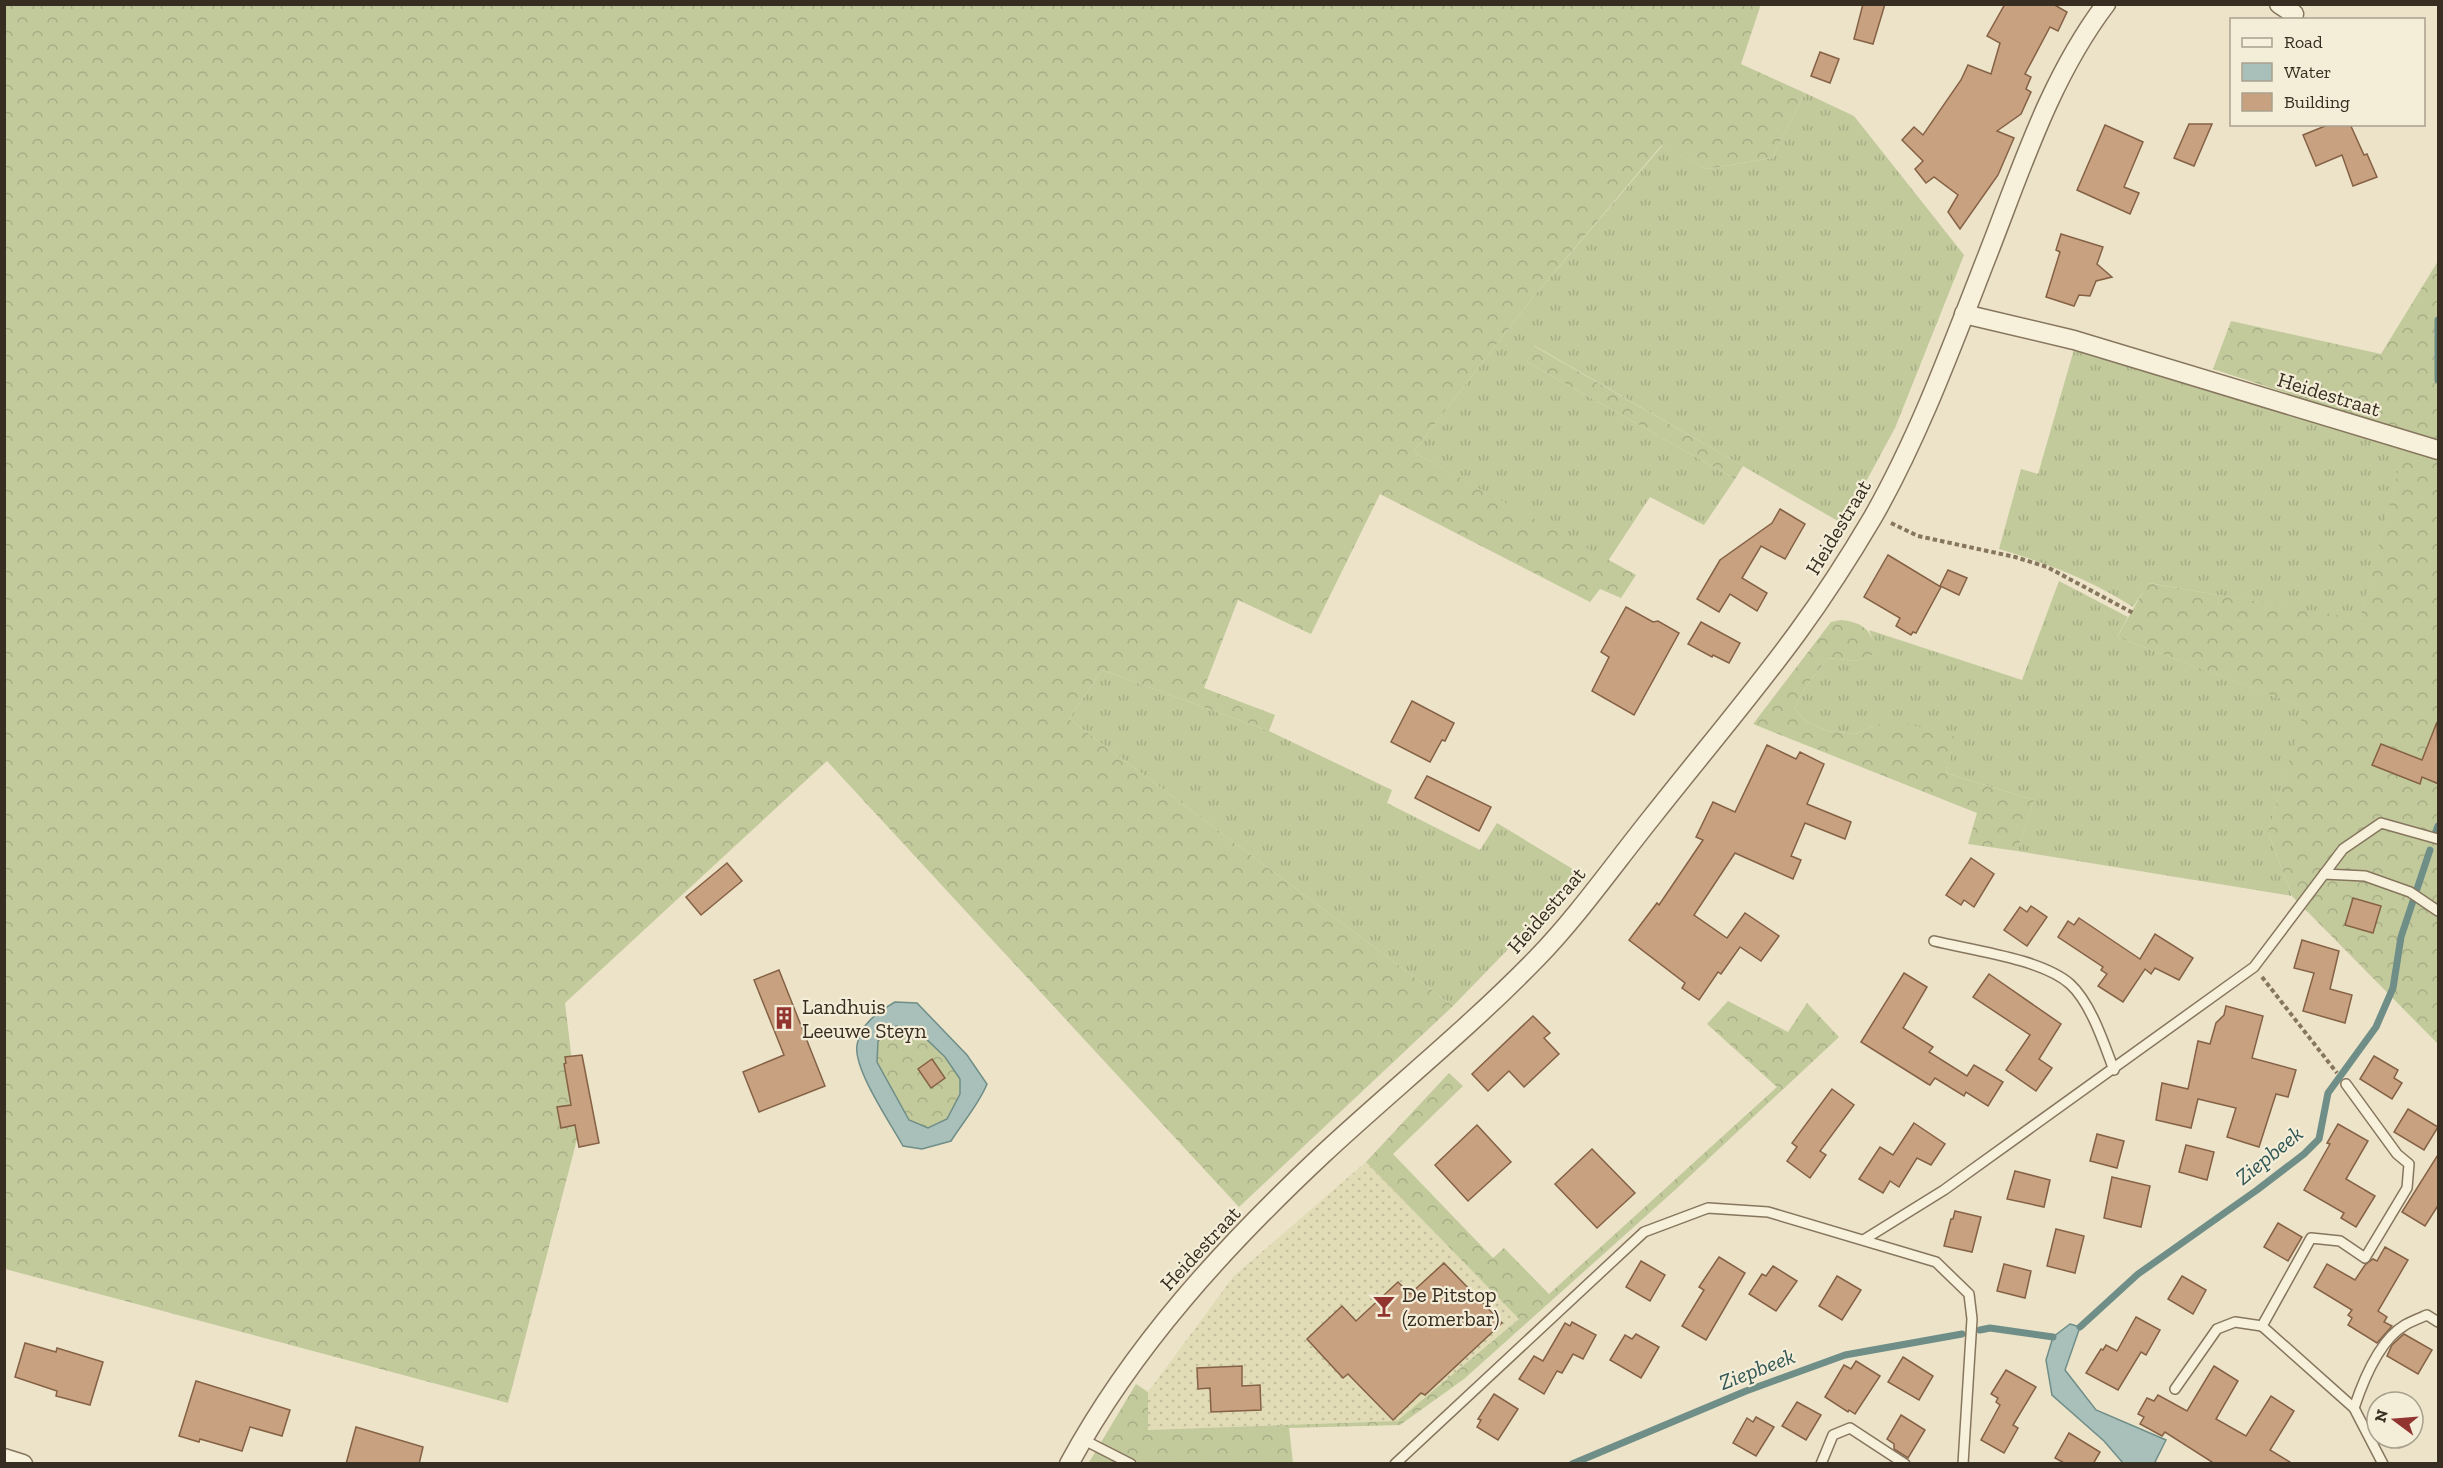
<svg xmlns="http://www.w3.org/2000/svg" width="2443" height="1468" font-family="'Zilla Slab',serif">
<defs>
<pattern id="farmland-dots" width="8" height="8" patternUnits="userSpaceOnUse" patternTransform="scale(1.5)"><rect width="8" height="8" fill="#e1dcb6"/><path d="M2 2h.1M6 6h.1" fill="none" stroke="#c2bd9c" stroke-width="1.8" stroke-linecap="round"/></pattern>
<pattern id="grass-tufts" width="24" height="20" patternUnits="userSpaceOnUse" patternTransform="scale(1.5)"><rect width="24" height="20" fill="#c2ca9c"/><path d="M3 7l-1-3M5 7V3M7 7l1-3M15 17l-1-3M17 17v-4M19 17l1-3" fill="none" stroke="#a7ae86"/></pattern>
<pattern id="forest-crowns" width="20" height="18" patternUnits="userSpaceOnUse" patternTransform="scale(1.5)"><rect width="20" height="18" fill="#c2ca9c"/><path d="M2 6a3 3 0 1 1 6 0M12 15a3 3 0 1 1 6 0" fill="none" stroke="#a7ae86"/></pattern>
</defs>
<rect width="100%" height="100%" fill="#ece3c8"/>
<path fill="url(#farmland-dots)" d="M 1366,1162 L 1519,1319 L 1398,1421 L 1148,1430 L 1148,1392 L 1234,1276 Z"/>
<g fill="url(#grass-tufts)">
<path d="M 1805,93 L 1854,116 L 1964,255 L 1895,428 L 1843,524 L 1535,346 L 1527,362 L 1735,479 L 1704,525 L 1650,497 L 1608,561 L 1413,452 L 1534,296 L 1662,146 L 1707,169 L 1772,158 Z"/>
<path d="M 2075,346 L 2405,446 L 2360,620 L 2149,583 L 2133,607 C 2089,579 2049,564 1999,549 L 2021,469 L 2038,474 Z"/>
<path d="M 2059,581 L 2128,617 L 2117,637 L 2306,708 L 2268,832 L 2292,896 L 2017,851 L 2034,800 L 1946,773 L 1955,737 L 1873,726 L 1856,734 L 1827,731 L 1807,722 L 1794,708 L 1807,685 L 1828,658 L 1856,661 L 1878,652 L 1869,630 L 2022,680 Z"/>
<path d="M 1102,670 L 1269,731 L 1392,790 L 1387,803 L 1480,850 L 1497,823 L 1581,874 L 1453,1006 L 1069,719 Z"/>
</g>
<g fill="url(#forest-crowns)">
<path d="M 1761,4 L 1741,64 L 1805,93 L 1772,158 L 1707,169 L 1661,146 L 1534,296 L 1413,452 L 1636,575 L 1621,598 L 1600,589 L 1590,602 L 1380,494 L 1311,634 L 1238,600 L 1204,688 L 1275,715 L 1269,731 L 1102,670 L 1069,719 L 1453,1006 L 1239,1207 L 827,761 L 565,1003 L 580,1128 L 508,1403 L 5,1269 L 4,5 Z"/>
<path d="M 2438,261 L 2438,1044 L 2292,896 L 2268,832 L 2305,708 L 2117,637 L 2148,583 L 2360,619 L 2408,433 L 2213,369 L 2231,321 L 2381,354 Z"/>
<path d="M 1534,346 L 1743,466 L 1735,479 L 1527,362 Z"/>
<path d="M 1841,620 C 1866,623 1869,630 1879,652 L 1856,661 L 1828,658 L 1807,685 L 1794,708 L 1807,722 L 1827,731 L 1856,734 L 1873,726 L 1909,724 L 1956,737 L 1946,773 L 2034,800 L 2017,851 L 1968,844 L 1977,813 L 1753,724 L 1831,622 Z"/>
<path d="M 1728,1001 L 1788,1032 L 1807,1003 L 1839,1037 L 1675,1190 L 1464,1379 L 1400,1425 L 1289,1428 L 1293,1463 L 1088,1464 L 1136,1384 L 1148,1392 L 1148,1430 L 1397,1421 L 1519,1319 L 1366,1162 L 1449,1073 L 1463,1086 L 1393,1154 L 1493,1258 L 1504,1248 L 1549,1294 L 1777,1087 L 1707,1024 Z"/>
<path d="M 895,1026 L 921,1034 L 945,1057 L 960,1079 L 960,1094 L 947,1119 L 928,1128 L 909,1120 L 877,1062 L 878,1041 Z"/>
</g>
<g fill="#a9c0ba" stroke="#6f8e88" stroke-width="1.5" fill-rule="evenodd">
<path d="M 895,1002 L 917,1003 L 967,1055 L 987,1084 C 979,1104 963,1122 951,1141 L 922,1149 L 903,1146 C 891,1124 853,1069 857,1045 C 860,1024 878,1012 895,1002 ZM 896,1026 L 921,1034 L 945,1057 L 960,1079 L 960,1094 L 947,1119 L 928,1128 L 909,1120 L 877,1062 L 878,1041 Z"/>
<path d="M 2070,1324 L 2080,1327 L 2065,1370 L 2096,1410 L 2166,1440 L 2155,1462 L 2157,1463 L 2123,1463 L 2104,1441 L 2052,1395 L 2046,1360 L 2053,1337 Z"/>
</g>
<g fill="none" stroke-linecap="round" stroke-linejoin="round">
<g stroke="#6f8e88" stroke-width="7">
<path d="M 2438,320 L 2438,380"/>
<path d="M 2435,834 L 2438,826"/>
<path d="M 2080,1327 L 2138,1274 L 2257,1190 L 2304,1154 L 2319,1139 L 2328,1093 L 2376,1027 L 2393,988 L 2401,937 L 2430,850"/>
<path d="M 1980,1330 L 1990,1328 L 2053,1337"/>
<path d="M 1572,1464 L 1746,1391 L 1845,1355 L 1962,1334"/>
</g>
</g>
<g fill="#c8a180" stroke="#856145" stroke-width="1.5">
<path d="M 1863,4 L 1885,4 L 1873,44 L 1854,39 Z"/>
<path d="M 2005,4 L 2053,4 L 2067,12 L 2058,31 L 2050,27 L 2025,74 L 2031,77 L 2026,89 L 2031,92 L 2021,114 L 1997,131 L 2014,138 L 1998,175 L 1960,229 L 1948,212 L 1958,195 L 1934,177 L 1926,183 L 1915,169 L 1923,161 L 1902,140 L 1914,127 L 1923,135 L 1961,80 L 1968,65 L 1991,74 L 2000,43 L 1987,36 Z"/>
<path d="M 1820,52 L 1839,59 L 1830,83 L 1811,76 Z"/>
<path d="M 2189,124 L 2212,124 L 2194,166 L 2174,158 Z"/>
<path d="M 2330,124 L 2350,124 L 2364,155 L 2367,154 L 2377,177 L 2353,186 L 2342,155 L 2316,166 L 2303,135 Z"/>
<path d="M 2105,125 L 2143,142 L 2124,187 L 2139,193 L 2130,214 L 2077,190 Z"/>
<path d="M 2061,234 L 2103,247 L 2097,264 L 2112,277 L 2096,281 L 2090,296 L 2079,295 L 2074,306 L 2046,297 L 2060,252 L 2056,250 Z"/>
<path d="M 1780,509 L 1805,524 L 1785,559 L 1761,546 L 1742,578 L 1767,593 L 1757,611 L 1730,594 L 1719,612 L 1697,599 L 1720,560 L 1772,523 Z"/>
<path d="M 1888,555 L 1941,587 L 1916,633 L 1913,632 L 1911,635 L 1896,626 L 1900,618 L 1864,597 Z"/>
<path d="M 1948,570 L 1967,578 L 1959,595 L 1940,586 Z"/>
<path d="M 1626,607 L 1653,622 L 1658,621 L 1679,633 L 1634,715 L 1592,691 L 1609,657 L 1601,652 Z"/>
<path d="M 1701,622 L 1740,643 L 1729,663 L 1713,655 L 1712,657 L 1688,644 Z"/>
<path d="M 1412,701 L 1454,723 L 1445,741 L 1442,740 L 1430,762 L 1391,742 Z"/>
<path d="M 2437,722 L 2439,784 L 2422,777 L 2420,784 L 2372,765 L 2381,744 L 2422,760 Z"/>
<path d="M 1767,745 L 1796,759 L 1800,752 L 1824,764 L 1807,804 L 1851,822 L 1845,839 L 1805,823 L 1791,856 L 1801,860 L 1793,879 L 1735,853 L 1694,915 L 1727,938 L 1745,913 L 1779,936 L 1761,961 L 1740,947 L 1721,974 L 1718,972 L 1699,1000 L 1682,988 L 1685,983 L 1629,940 L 1657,903 L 1659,905 L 1703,840 L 1696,837 L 1713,802 L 1735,812 Z"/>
<path d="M 1427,776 L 1491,807 L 1479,831 L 1415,798 Z"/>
<path d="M 1971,858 L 1994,874 L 1974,907 L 1964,900 L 1961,905 L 1946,895 Z"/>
<path d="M 727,863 L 742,881 L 701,915 L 686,897 Z"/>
<path d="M 2353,898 L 2381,906 L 2373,933 L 2345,925 Z"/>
<path d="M 2031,906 L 2047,917 L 2027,946 L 2004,930 L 2020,907 L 2027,912 Z"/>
<path d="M 2079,918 L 2140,959 L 2155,934 L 2193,958 L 2179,980 L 2155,968 L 2151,974 L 2145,969 L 2123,1002 L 2098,986 L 2107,974 L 2101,970 L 2103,967 L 2058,937 L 2068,921 L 2074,925 Z"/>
<path d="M 2302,940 L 2339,951 L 2330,989 L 2352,995 L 2345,1023 L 2303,1011 L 2314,973 L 2294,968 Z"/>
<path d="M 779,970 L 825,1086 L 759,1112 L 743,1072 L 784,1055 L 754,980 Z"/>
<path d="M 1904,973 L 1927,987 L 1903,1028 L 1933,1047 L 1929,1052 L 1967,1076 L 1974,1065 L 2003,1082 L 1988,1106 L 1966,1092 L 1964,1096 L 1935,1078 L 1930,1085 L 1928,1084 L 1861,1042 Z"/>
<path d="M 1989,974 L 2061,1024 L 2039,1059 L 2052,1068 L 2036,1091 L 2006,1070 L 2030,1035 L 1973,997 Z"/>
<path d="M 2226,1006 L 2263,1016 L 2252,1058 L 2296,1070 L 2288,1097 L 2276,1094 L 2259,1147 L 2227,1137 L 2236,1108 L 2198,1099 L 2191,1128 L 2156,1120 L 2162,1083 L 2188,1089 L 2198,1041 L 2210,1044 L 2216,1023 L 2224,1015 Z"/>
<path d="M 1533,1016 L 1550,1033 L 1544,1038 L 1559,1054 L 1524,1087 L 1509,1071 L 1488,1091 L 1472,1074 Z"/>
<path d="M 582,1055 L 599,1143 L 579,1147 L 575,1125 L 561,1128 L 557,1107 L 571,1105 L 564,1064 L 566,1063 L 565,1057 Z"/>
<path d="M 2374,1056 L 2398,1070 L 2394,1078 L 2402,1083 L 2392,1099 L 2360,1079 Z"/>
<path d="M 932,1059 L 945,1078 L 931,1088 L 918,1069 Z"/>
<path d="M 1832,1089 L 1854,1105 L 1820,1151 L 1826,1155 L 1810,1178 L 1787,1161 L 1797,1147 L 1792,1143 Z"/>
<path d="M 2408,1109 L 2438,1127 L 2424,1150 L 2394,1132 Z"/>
<path d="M 1914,1123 L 1945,1144 L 1931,1165 L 1917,1158 L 1899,1187 L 1890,1181 L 1883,1193 L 1859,1179 L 1880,1147 L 1893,1155 Z"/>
<path d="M 2338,1124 L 2368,1141 L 2346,1179 L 2375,1196 L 2356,1227 L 2341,1218 L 2344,1213 L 2304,1190 L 2330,1144 L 2327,1143 Z"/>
<path d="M 1477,1125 L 1511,1162 L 1468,1201 L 1435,1165 Z"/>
<path d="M 2097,1134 L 2124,1141 L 2117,1168 L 2090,1161 Z"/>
<path d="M 2186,1145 L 2214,1152 L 2207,1180 L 2179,1172 Z"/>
<path d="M 1592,1149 L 1635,1193 L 1597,1228 L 1555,1184 Z"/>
<path d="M 2439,1153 L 2439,1204 L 2425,1226 L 2402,1212 Z"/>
<path d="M 2015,1171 L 2050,1180 L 2044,1207 L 2007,1199 Z"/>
<path d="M 2112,1177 L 2150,1186 L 2141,1227 L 2104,1218 Z"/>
<path d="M 1955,1211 L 1981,1217 L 1972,1252 L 1944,1246 L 1951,1219 L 1953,1219 Z"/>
<path d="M 2278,1223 L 2302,1237 L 2288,1261 L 2264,1247 Z"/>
<path d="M 2056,1229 L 2084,1236 L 2075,1273 L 2047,1266 Z"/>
<path d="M 2385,1247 L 2408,1260 L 2378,1311 L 2387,1317 L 2384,1322 L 2392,1326 L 2377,1343 L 2348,1325 L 2352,1318 L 2348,1315 L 2352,1310 L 2314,1287 L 2327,1264 L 2355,1280 L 2365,1265 L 2373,1259 L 2377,1261 Z"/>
<path d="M 1719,1257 L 1745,1273 L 1706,1340 L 1682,1326 L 1704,1290 L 1699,1287 Z"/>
<path d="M 1641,1261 L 1665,1275 L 1650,1301 L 1626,1287 Z"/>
<path d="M 1444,1263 L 1502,1323 L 1425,1395 L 1421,1393 L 1393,1420 L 1348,1374 L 1343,1378 L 1307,1339 L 1342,1306 L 1356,1321 L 1398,1282 L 1410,1294 Z"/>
<path d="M 2004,1264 L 2031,1271 L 2025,1298 L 1997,1291 Z"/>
<path d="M 1773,1266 L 1797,1281 L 1776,1311 L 1749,1294 L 1762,1274 L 1766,1276 Z"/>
<path d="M 1837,1276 L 1861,1290 L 1842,1320 L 1819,1306 Z"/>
<path d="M 2182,1276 L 2206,1290 L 2193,1314 L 2168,1299 Z"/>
<path d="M 2136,1317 L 2160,1330 L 2146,1355 L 2141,1352 L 2118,1390 L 2086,1373 L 2101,1349 L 2103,1350 L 2106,1345 L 2117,1351 Z"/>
<path d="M 1572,1322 L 1596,1335 L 1583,1359 L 1573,1354 L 1562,1373 L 1557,1371 L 1544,1394 L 1519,1379 L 1534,1356 L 1543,1361 L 1565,1323 L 1570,1326 Z"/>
<path d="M 1636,1334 L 1659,1347 L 1641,1378 L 1610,1360 L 1625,1335 L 1632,1339 Z"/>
<path d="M 2404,1334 L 2432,1350 L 2418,1374 L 2387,1356 L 2392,1345 Z"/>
<path d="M 25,1343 L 56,1352 L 57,1348 L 103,1362 L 90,1405 L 56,1396 L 57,1391 L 15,1377 Z"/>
<path d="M 1903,1357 L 1933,1376 L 1919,1400 L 1888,1382 Z"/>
<path d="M 1856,1361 L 1880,1376 L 1855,1414 L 1849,1410 L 1848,1412 L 1825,1397 L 1844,1365 L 1851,1369 Z"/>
<path d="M 1242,1366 L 1242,1386 L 1260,1385 L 1261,1410 L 1211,1412 L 1210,1388 L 1198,1389 L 1197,1368 Z"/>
<path d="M 2214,1366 L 2238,1381 L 2216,1419 L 2246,1436 L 2271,1396 L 2294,1411 L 2270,1450 L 2293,1464 L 2215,1464 L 2165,1432 L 2162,1436 L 2140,1424 L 2144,1417 L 2138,1414 L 2147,1398 L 2154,1401 L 2158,1395 L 2187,1411 Z"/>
<path d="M 2006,1370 L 2036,1387 L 2013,1425 L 2018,1428 L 2004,1453 L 1981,1440 L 2000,1405 L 1996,1402 L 1998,1398 L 1991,1394 Z"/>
<path d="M 196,1381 L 290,1410 L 282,1436 L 250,1427 L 242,1451 L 200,1439 L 199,1442 L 179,1436 Z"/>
<path d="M 1494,1394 L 1518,1409 L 1498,1440 L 1477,1427 L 1481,1420 L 1478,1419 Z"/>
<path d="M 1797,1402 L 1821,1415 L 1806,1440 L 1782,1426 Z"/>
<path d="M 1901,1415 L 1925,1430 L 1908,1458 L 1894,1449 L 1894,1444 L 1887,1439 Z"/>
<path d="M 1756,1417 L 1774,1427 L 1756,1456 L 1733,1443 L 1747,1418 L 1753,1422 Z"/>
<path d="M 356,1427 L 423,1447 L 419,1464 L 346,1464 Z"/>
<path d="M 2069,1433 L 2100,1452 L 2093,1464 L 2066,1464 L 2055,1458 Z"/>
</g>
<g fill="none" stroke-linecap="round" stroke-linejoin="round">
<g stroke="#87765e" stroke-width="12">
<g id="lane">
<path d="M 2324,874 L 2365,876 L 2410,892 L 2438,911"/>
<path d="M 1934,941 C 1971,950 2042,959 2070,984 C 2091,1003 2104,1044 2114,1070"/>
<path d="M 2346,1084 L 2397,1154 L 2409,1164 L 2407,1188 L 2365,1258 L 2340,1241 L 2311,1238 L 2262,1326 L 2354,1408 L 2383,1464"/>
<path d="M 1865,1239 L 1944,1190 L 2254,967 L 2343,849 L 2381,823 L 2438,839"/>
<path d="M 2175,1389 L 2217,1329 L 2235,1322 L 2262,1326"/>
<path d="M 2354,1408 C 2363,1381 2379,1340 2405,1325 C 2412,1321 2420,1318 2427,1315 L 2438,1322"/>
<path d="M 1082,1439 L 1131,1464"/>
<path d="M 1395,1464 L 1644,1232 L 1708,1208 L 1768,1212 L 1936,1262 L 1969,1294 L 1972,1319 L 1963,1464"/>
<path d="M 1821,1464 L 1833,1435 L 1850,1428 L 1905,1464"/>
</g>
</g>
<g stroke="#87765e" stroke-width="21">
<g id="street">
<path d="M 2279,4 L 2294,14"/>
<path d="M 1964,314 L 2074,340 L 2438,450"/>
<path d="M 4,1458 L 23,1464"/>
<path d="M 1069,1464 C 1133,1346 1225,1246 1322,1155 C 1393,1089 1469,1028 1537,958 C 1577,917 1615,863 1652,817 C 1700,756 1752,695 1798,632 C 1825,595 1850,556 1873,517 C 1919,436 1952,346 1986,259 C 2020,173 2049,79 2106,4"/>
</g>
</g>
<g stroke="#87765e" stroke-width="4" stroke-dasharray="4.5 3" stroke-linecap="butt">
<path d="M 1891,523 L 1918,536 L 2015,557 L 2047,567 L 2135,614"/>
<path d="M 2262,977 L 2337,1073"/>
</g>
<use href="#lane" stroke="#f7f0db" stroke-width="9"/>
<use href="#street" stroke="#f7f0db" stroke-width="18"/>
</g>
<defs>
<g id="building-bare" transform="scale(1.8)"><path d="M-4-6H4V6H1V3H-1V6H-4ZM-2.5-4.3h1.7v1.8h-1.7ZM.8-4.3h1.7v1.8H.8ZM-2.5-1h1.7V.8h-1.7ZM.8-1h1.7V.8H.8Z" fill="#923531" stroke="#f4edd7" stroke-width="2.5" paint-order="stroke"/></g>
<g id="bar-bare" transform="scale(1.8)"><path d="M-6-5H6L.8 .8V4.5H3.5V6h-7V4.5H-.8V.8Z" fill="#923531" stroke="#f4edd7" stroke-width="2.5" paint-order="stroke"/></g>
</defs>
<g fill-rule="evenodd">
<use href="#building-bare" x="784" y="1018"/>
<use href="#bar-bare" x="1384" y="1306"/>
</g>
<g text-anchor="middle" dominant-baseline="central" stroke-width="4.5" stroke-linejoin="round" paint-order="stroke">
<g font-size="21" fill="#382d21" stroke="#f4edd7">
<text transform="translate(2329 394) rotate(17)">Heidestraat</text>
<text transform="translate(1838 527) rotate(-59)">Heidestraat</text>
<text transform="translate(1546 910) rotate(-49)">Heidestraat</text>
<text transform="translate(1200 1248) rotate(-47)">Heidestraat</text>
</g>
<g font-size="21" fill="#382d21" stroke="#f4edd7" text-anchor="start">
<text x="802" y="1006">Landhuis<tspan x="802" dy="24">Leeuwe Steyn</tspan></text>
<text x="1402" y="1294">De Pitstop<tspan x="1402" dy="24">(zomerbar)</tspan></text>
</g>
<g font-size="22" font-style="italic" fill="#315756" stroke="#f4edd7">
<text transform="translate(2269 1155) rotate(-39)">Ziepbeek</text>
<text transform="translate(1757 1369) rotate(-21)">Ziepbeek</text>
</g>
</g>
<rect width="2443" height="1468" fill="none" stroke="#382d21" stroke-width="12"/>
<rect x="2230" y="18" width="195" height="108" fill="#f4edd7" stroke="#a9a08e" stroke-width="1.5"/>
<rect x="2242" y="38" width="30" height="9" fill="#f7f0db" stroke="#a9a08e" stroke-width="1.5"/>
<text x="2284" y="48" font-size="18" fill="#382d21">Road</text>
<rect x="2242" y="63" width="30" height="18" fill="#a9c0ba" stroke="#a9a08e" stroke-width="1.5"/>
<text x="2284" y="78" font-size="18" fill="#382d21">Water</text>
<rect x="2242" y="93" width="30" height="18" fill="#c8a180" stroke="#a9a08e" stroke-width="1.5"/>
<text x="2284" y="108" font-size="18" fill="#382d21">Building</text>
<g transform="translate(2395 1420) rotate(286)"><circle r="28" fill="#f4edd7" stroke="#a9a08e" stroke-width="1.5"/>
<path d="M0-4.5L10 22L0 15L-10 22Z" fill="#923531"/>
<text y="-9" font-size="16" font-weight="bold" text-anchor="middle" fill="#382d21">N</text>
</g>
</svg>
